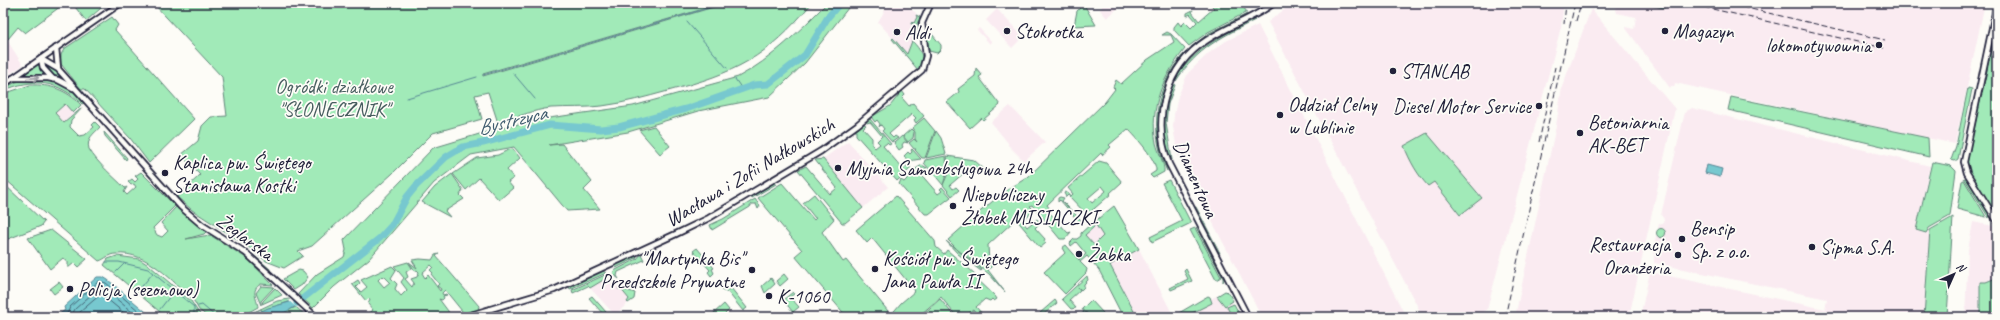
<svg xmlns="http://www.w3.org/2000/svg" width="2000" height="320" font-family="Caveat,sans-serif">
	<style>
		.built { fill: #faebf1 }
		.green { fill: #a1eab8; stroke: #62867a; fill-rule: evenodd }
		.water { fill: #77c8cf; stroke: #558694 }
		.pier { fill: #fdfcf7 }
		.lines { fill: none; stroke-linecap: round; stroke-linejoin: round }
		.shore { stroke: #446476; stroke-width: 1 }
		.stream { stroke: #558694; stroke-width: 1 }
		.river { stroke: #77c8cf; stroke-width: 7 }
		.minor-casing { stroke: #22223b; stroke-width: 8 }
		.minor { stroke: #fdfcf7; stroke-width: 4.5 }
		.rail { stroke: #22223b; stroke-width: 1; stroke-dasharray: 6 3; stroke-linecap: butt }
		.oneway { stroke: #9a9aa2 }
		.poi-dot { fill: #22223b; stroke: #fdfcf7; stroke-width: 1.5 }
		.labels { text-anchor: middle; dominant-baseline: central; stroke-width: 3.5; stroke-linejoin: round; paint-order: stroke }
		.poi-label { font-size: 20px; fill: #22223b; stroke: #fdfcf7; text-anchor: start }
		.park-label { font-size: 20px; fill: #485e60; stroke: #fdfcf7 }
		.street-label { font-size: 20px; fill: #22223b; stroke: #fdfcf7 }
		.water-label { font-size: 21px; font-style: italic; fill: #405c6f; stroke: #fdfcf7 }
	</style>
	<rect width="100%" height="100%" fill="#fdfcf7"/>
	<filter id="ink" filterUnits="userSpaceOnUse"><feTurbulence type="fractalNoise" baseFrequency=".025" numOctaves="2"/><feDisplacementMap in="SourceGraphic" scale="8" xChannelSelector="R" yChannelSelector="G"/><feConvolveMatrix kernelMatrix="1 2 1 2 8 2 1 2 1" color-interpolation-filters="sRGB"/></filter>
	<g filter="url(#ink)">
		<g class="built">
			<path d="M889 3H900L915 12 918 17 914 38 908 55 878 22Z"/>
			<path d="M1104 3H1124L1107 18 1100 10Z"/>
			<path d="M1293 3H1564L1561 27 1487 310 1474 317H1423L1268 22Z"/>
			<path d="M1614 3H1985L1955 144 1675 83 1674 87 1671 86 1670 88 1625 27 1634 29 1636 17 1617 13Z"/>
			<path d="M997 9 1023 37 1012 48 986 20Z"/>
			<path d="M1591 9 1675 109 1629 317H1515L1556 126 1562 87Z"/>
			<path d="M1258 25 1406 317H1262L1178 156 1173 127 1174 115 1178 96 1188 73 1209 53 1226 41Z"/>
			<path d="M979 28 992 42 990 44 977 30Z"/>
			<path d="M3 34 23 65 3 78Z"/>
			<path d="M66 104 75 114 64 124 55 113Z"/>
			<path d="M1010 106 1045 142 1024 161 1008 145V143L991 122Z"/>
			<path d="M1692 108 1930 166 1916 230 1925 233 1929 228 1930 230 1924 317H1640L1650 272 1825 309 1827 299 1654 263V249H1653L1659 224 1663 223 1664 219 1661 215 1685 112Z"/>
			<path d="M848 141 888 187 863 208 823 159Z"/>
			<path d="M1973 222 1993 226 1997 231V277L1986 282H1980V317H1965L1968 250Z"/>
			<path d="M1097 225 1104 236 1094 245 1085 235Z"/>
			<path d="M1139 249 1171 311 1159 317H1136L1129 300 1110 264Z"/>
			<path d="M605 279 609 280 620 288 629 299 627 301 628 303 615 315 590 288Z"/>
			<path d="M1226 291 1240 317H1175Z"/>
		</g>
		<g class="green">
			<path d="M3 3H65L25 33 18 27 8 39 3 32Z"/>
			<path d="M72 3H107L86 21Z"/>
			<path d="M153 3H723L483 74V76L727 3H812C765 59 737 72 668 91 646 97 625 103 602 106 585 108 568 107 551 108 533 110 515 118 498 123L488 92 475 95 482 119 433 133 392 174 312 246 298 251 303 256 284 268 266 261 246 245 192 210 177 197 200 175 181 155 198 141 202 126 211 117 227 116 222 77Z"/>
			<path d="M827 3H852L805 63 769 97 698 111 628 132 549 145 562 144 592 182 584 190 600 209 567 211 514 147 471 155 434 183 369 259 334 287 313 308 298 294 317 274 344 257 346 250 344 240 433 148 486 132 535 120 633 106 738 77C772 59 800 30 827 3Z"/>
			<path d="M1083 3 1096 25 1074 26 1077 11 1080 8 1078 5Z"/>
			<path d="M1209 3H1212L1216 6 1220 3H1240L1247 12 1208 32 1189 46 1174 30V27L1178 22 1181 26 1185 22 1191 28 1197 22 1190 14 1187 16V13L1193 10 1192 12 1199 21 1214 8Z"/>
			<path d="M1640 3H1662L1666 7 1664 8Z"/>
			<path d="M1247 14 1191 47 1209 33Z"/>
			<path d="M916 15 920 17 917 24V31L913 36 911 31H914V24H911V22L914 23 917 17Z"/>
			<path d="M112 17 118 25 115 30 194 119 149 163 130 138 85 89H81L61 64V55L64 49Z"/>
			<path d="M1252 20H1255C1222 37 1197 48 1176 81V78C1195 48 1222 36 1252 20Z"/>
			<path d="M1997 26V209L1996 215 1970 174 1967 160Z"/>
			<path d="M925 28H927L941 45V49L937 53 929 51Z"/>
			<path d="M1167 32 1171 34 1185 49C1163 76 1149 108 1156 143 1158 152 1165 164 1164 172L1153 178 1150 175 1156 171C1157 160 1136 137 1128 129L1109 145 1111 147 1102 155 1101 153 1047 205 1050 209 1048 211 1068 233 1071 232 1065 239H1060L1032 205 1030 206 1034 210 1022 221 1027 227 1037 219 1040 223 1035 228 1045 239 1044 241 1046 243 1040 248 1016 219 988 245 989 263 992 266 988 270 1005 292 989 274 958 250 948 240 965 225 964 223 973 215H976L1004 192 1028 177 1105 102 1115 89 1113 87 1116 80 1121 84 1147 60 1174 42 1171 35H1162Z"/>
			<path d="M893 38 907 54 912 41C921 50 926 58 918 70L892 39Z"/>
			<path d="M1186 52 1167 82 1159 106 1158 136 1167 171C1152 138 1153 102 1171 71 1175 65 1181 56 1186 52Z"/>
			<path d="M45 63 55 70 65 81H64L53 75 44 66Z"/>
			<path d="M38 64 49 77 38 75 21 77Z"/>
			<path d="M976 68 982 75 979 77 1000 105 983 120 981 118 970 128 947 102 959 92 958 89 975 76Z"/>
			<path d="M29 79C49 80 74 84 84 103L82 104C59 81 33 77 3 91V89L16 82Z"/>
			<path d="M1173 84 1175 85 1168 104 1166 123 1172 160C1158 143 1164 102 1173 84Z"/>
			<path d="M30 85C50 84 67 90 81 105L73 113 65 104 55 113 64 123 83 107 71 120 70 127 79 136 85 135 94 127 92 125 95 122 100 127C94 134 86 138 89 149 98 164 114 177 125 188L127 187 124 192 127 195 136 187 134 184 131 185 128 182 132 179 135 182 138 179 135 176 141 172 175 206 153 228 157 235 162 237 168 231 161 223 176 207 206 232 204 234 186 239 210 235 248 259 273 285 261 284C250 290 257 298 258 307L240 317H208L199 310 194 301C172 281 148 251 116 254 108 254 106 259 99 261L5 179 3 177V94Z"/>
			<path d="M1968 88 1972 89 1958 159 1955 161 1951 160 1956 146Z"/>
			<path d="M902 91 905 95 902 98 909 106 913 103 924 116 916 123 914 120 916 118 912 114 889 134 893 138 895 136 898 138 892 142 882 131 884 129 881 125 879 127 880 124 877 120 875 122 871 117 890 106Z"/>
			<path d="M1731 97 1928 138 1929 157 1728 110Z"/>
			<path d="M924 118 935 131 925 158H922L915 150 916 149H914L909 143 914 139 917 142 915 139V132L912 128Z"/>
			<path d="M870 119 891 144 889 145 887 143 883 146 903 169 907 166 905 164 907 162 910 166V169L897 181 856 135V130L864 124 866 125 863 128 872 138V145L875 148 880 144 877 141 882 136 870 122 867 123 866 122Z"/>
			<path d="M654 126 670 146 660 154 639 130Z"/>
			<path d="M911 129 914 132 913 138 908 142 903 136Z"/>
			<path d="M936 131 941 138 946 154 926 158Z"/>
			<path d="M104 132 127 158 126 160 105 136Z"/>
			<path d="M1427 133 1482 198 1460 215 1434 182 1428 186C1417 174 1410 161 1404 146Z"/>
			<path d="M902 136 908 143 904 142 902 145 903 147 899 150 894 143Z"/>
			<path d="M513 149 520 158 507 170 514 178 508 182 513 188 499 200 479 178 466 190 453 174 477 158 498 155 508 150Z"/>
			<path d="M912 149 921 159 908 161 904 156 908 152 910 154 912 152 911 150Z"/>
			<path d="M946 156 947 171 943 185 932 172 933 169 931 171 924 163 925 160Z"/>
			<path d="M947 156 974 160 984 169 977 175 975 171 977 169 973 165 950 185 953 189 956 187 959 190 952 196 943 185 949 171Z"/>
			<path d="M823 159 863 208 845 223H842L798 170 806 166 830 194 837 188 815 160Z"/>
			<path d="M1099 161 1106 163 1122 182 1110 193 1111 194 1087 215 1068 195 1066 197 1064 193 1066 192 1071 196 1073 194 1068 188ZM1102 186 1106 191 1092 203 1088 198Z"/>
			<path d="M1932 162 1951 166 1956 171 1950 216 1929 228 1926 233 1916 230Z"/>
			<path d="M922 165 927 168 924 170 922 168 918 171 938 194 942 191 940 189 942 187 951 197 929 214H925L899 184 901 180 904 182 907 179 905 177 908 178 915 172 914 170Z"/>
			<path d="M452 174 463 190 460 195 464 199 445 211 450 217 422 202 435 187Z"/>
			<path d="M1964 178 1968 179 1990 214 1989 218Z"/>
			<path d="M1169 180 1191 223 1152 242 1150 237 1182 221 1162 183Z"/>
			<path d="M1964 180 1985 215 1986 217 1957 209 1962 181Z"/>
			<path d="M775 182 776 184 752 198V196Z"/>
			<path d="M3 183 44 222 41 226 3 241Z"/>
			<path d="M782 183 814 220 816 218H815L803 203 814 194 834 219 822 232 843 262 846 260 888 311 882 317H847L795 256 802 250 758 198Z"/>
			<path d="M896 196 935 241 936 247 944 254 947 250 975 274 974 276 995 296 997 299 994 301 992 299 990 301 985 299 976 307 985 317H979L981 313 974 317 977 315 974 310 963 317H957L941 297 921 314 923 317H889L901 303 915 291 872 238 867 243 856 230Z"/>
			<path d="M1060 197 1064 198 1062 201 1081 220 1079 222 1060 200 1058 202V198Z"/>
			<path d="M755 199 760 206 758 209 756 204H752L750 207 712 230 710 225 723 219Z"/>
			<path d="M179 202C207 228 242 243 270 269V272L249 252 196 218Z"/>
			<path d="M1114 206 1139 249 1110 265 1137 317H1123L1099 270 1087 256 1080 262 1087 269 1086 273 1065 294 1044 272 1065 253 1062 248 1066 245 1079 260 1086 254 1076 242 1071 246 1070 243 1074 239H1077L1081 236V233L1092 223 1094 227 1085 235 1094 245 1103 236 1094 222Z"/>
			<path d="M1195 207H1196L1220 253 1216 249Z"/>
			<path d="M1953 217 1947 317H1924L1930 230Z"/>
			<path d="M1196 227 1222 274 1224 279 1223 282V278Z"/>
			<path d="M1195 228 1221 277 1216 280 1190 230Z"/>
			<circle cx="1661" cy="233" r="4.5"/>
			<path d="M51 230 87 259 78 267 74 263 68 268V262L63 258 50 269 28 238Z"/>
			<path d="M946 241 982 270 981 271 958 254Z"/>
			<path d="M697 248 714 268 712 269 714 273 711 276 708 272 710 270 693 251Z"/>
			<path d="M439 254 436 256 479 306 478 310 462 314V311L445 290 442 293 443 295 446 294 447 295 443 296 444 298 442 300 439 299 448 311 450 317H365L373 310 368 304 370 300 369 298 366 301 352 284 358 280 360 283 356 287 361 292 367 287 361 280 392 266 396 270 391 278 397 284 395 289 401 296 407 290 401 282 404 278 394 266 408 262 412 268 406 272 408 277 405 279 412 287 414 283 411 279 417 277 419 272 417 270 415 271 409 262 417 268 412 260 420 259 432 260 435 255ZM431 265 433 267 430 270 433 273 431 274 439 284 437 286 441 289 440 291 428 275 425 278 422 273ZM382 276 385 277 390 282 384 287 378 280Z"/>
			<path d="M638 254 636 258 616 268 615 265Z"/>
			<path d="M641 254 644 260 618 272 617 276 619 279 613 274 614 271 637 259Z"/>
			<path d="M117 256 139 259 150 266 191 301 198 312 203 317H166L104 265 108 259Z"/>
			<path d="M1186 269 1192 281 1171 290 1170 288 1188 279 1184 271Z"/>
			<path d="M299 270 303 271 308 277 302 285 294 290 283 279Z"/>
			<path d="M603 271 606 273 570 289 569 286Z"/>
			<path d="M784 274 788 279 780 286 776 281Z"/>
			<path d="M605 275V279L590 288 588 286 573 293 572 290Z"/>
			<path d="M1087 276 1088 280 1084 284V287L1081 290 1078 287 1080 290 1069 300 1076 308 1071 309 1062 299Z"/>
			<path d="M771 278 775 284 765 293 762 286Z"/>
			<path d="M1996 278 1995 317H1980V282H1986Z"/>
			<path d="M59 282 63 287 54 294 50 289Z"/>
			<path d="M261 286 274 287 261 301V305L256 293Z"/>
			<path d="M725 286 728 290 731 288 747 308 743 311 727 291 725 292 722 289Z"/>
			<path d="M275 288 282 295 262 304 263 301Z"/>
			<path d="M620 288 635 293 634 299 628 303 627 302 629 299 620 288 618 289Z"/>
			<path d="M1225 291 1228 292 1233 301 1225 306 1217 296Z"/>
			<path d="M793 292 794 294 790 297 799 307 793 312 783 300Z"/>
			<path d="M592 296 606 312 605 314H603L589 298Z"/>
			<path d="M1208 296 1210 297 1212 303 1184 317H1172Z"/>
			<path d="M289 299 291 301 262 311 261 309 244 317 277 301Z"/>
			<path d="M940 299 955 317H926L923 314Z"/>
			<path d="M1055 300 1057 303 1043 315 1040 313Z"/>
			<path d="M1091 300 1103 313V317L1097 315 1089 317 1086 312 1081 317H1079L1078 313 1080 315 1084 312 1082 309Z"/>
			<path d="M724 304 729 310 722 317H712L714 315 713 314Z"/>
			<path d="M1234 304 1241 317H1232L1227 307Z"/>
			<path d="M296 307 307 317H273Z"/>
		</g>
		<g class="water">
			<path d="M1707 165 1722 169 1720 177 1705 173Z"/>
			<path d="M97 277H103L108 280 152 317H50L52 314 57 316 65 310 64 307Z"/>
			<path d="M304 298C300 306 281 315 272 317 265 318 256 317 249 317L268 308Z"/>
		</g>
		<path class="pier" d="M301 297 305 301 297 308 288 300Z"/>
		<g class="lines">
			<g class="shore">
				<path d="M63 317 68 312 70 307 99 281 106 283 146 317"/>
				<path d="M71 317 75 309 101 286 138 317"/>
				<path d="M78 317 80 312 101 294 129 317"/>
			</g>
			<g class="stream">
				<path d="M241 3 245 7"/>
				<path d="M687 22 727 68"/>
				<path d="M513 73 535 99"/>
				<path d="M483 75 725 3"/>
				<path d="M735 79 742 89"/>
				<path d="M407 98 477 77"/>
				<path d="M106 262H119L148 269 194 307V313L191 317"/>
				<path d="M116 272 124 264"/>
				<path d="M138 291 153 273"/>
				<path d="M198 306 202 305 216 317"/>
				<path d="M160 309 174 291"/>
			</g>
			<path class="river" d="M297 303 380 238 392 225 407 197 416 186 446 157 456 151 463 147 483 143 550 125 601 129 619 127 686 109 754 85 768 84 805 55 828 17 840 3"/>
			<g class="minor-casing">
				<g id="minor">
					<path d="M1997 4 1964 162 1967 173 1997 221"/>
					<path d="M56 48 58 68"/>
					<path d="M41 59 58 69 181 207 202 225 246 253 316 317"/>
					<path d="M41 59 43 68 53 79"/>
					<path d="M13 78H48L58 80 73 88"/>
					<path d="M3 85 121 3"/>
					<path d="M464 317 554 290 676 234 709 218 821 151 857 125 922 70 926 56 922 23 931 3"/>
					<path d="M1248 317 1169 164C1151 119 1166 66 1207 40 1229 26 1254 18 1274 3"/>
				</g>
			</g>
			<use href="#minor" class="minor"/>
			<g class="rail">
				<path d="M1686 3 1884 48"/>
				<path d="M1725 3 1885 40"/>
				<path d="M1576 21 1581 3"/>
				<path d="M1564 24 1566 3"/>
				<path d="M1539 142 1555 67"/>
				<path d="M1505 317 1575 3"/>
			</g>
		</g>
		<defs><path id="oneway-shaft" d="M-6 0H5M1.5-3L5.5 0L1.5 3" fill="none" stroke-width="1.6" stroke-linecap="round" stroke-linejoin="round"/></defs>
		<use class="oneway" href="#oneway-shaft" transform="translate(33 78) rotate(-4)"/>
	</g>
	<g class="poi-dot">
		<circle cx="1007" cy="31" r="4"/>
		<circle cx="1665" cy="31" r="4"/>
		<circle cx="897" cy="32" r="4"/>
		<circle cx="1879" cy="45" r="4"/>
		<circle cx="1393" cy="71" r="4"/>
		<circle cx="1539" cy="106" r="4"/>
		<circle cx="1280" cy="115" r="4"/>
		<circle cx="1580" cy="133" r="4"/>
		<circle cx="838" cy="168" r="4"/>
		<circle cx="165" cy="173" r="4"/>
		<circle cx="953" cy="206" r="4"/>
		<circle cx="1682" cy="239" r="4"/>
		<circle cx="1812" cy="247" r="4"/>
		<circle cx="1079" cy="254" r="4"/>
		<circle cx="1678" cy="255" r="4"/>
		<circle cx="875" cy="269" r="4"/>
		<circle cx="752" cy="270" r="4"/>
		<circle cx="70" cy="289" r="4"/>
		<circle cx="769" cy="296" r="4"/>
	</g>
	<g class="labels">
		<g class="poi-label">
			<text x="1015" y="31">Stokrotka</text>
			<text x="1673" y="31">Magazyn</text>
			<text x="905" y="32">Aldi</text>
			<text x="1871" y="45" text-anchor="end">lokomotywownia</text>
			<text x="1401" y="71">STANLAB</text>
			<text x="1288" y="104">Oddział Celny<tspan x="1288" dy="23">w Lublinie</tspan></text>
			<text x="1531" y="106" text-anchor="end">Diesel Motor Service</text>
			<text x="1588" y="122">Betoniarnia<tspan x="1588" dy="23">AK-BET</tspan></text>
			<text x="173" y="162">Kaplica pw. Świętego<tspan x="173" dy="23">Stanisława Kostki</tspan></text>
			<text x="846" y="168">Myjnia Samoobsługowa 24h</text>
			<text x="961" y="194">Niepubliczny<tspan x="961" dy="23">Żłobek MISIACZKI</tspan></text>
			<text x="1690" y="228">Bensip<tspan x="1690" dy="23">Sp. z o.o.</tspan></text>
			<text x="1670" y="244" text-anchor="end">Restauracja<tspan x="1670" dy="23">Oranżeria</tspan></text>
			<text x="1820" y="247">Sipma S.A.</text>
			<text x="1087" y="254">Żabka</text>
			<text x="744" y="258" text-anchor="end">"Martynka Bis"<tspan x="744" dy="23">Przedszkole Prywatne</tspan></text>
			<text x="883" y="258">Kościół pw. Świętego<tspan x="883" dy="23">Jana Pawła II</tspan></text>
			<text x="78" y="289">Policja (sezonowo)</text>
			<text x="777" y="296">K-1060</text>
		</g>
		<g class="park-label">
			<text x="334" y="86">Ogródki działkowe<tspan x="334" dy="23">"SŁONECZNIK"</tspan></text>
		</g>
		<g class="street-label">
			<text transform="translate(750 172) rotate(-31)">Wacława i Zofii Nałkowskich</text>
			<text transform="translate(1196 179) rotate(66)">Diamentowa</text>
			<text transform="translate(245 237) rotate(36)">Żeglarska</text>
		</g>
		<g class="water-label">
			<text transform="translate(512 120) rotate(-13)">Bystrzyca</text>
		</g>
	</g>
	<rect width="2000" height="320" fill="none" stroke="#fdfcf7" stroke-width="16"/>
	<rect x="8" y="8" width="1984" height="304" fill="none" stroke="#22223b" stroke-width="1.5" filter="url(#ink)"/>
	<g transform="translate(1954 274) rotate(45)" stroke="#fdfcf7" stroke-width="3" paint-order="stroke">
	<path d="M0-3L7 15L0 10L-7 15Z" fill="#22223b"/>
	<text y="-6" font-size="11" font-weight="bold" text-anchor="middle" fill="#22223b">N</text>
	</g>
</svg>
